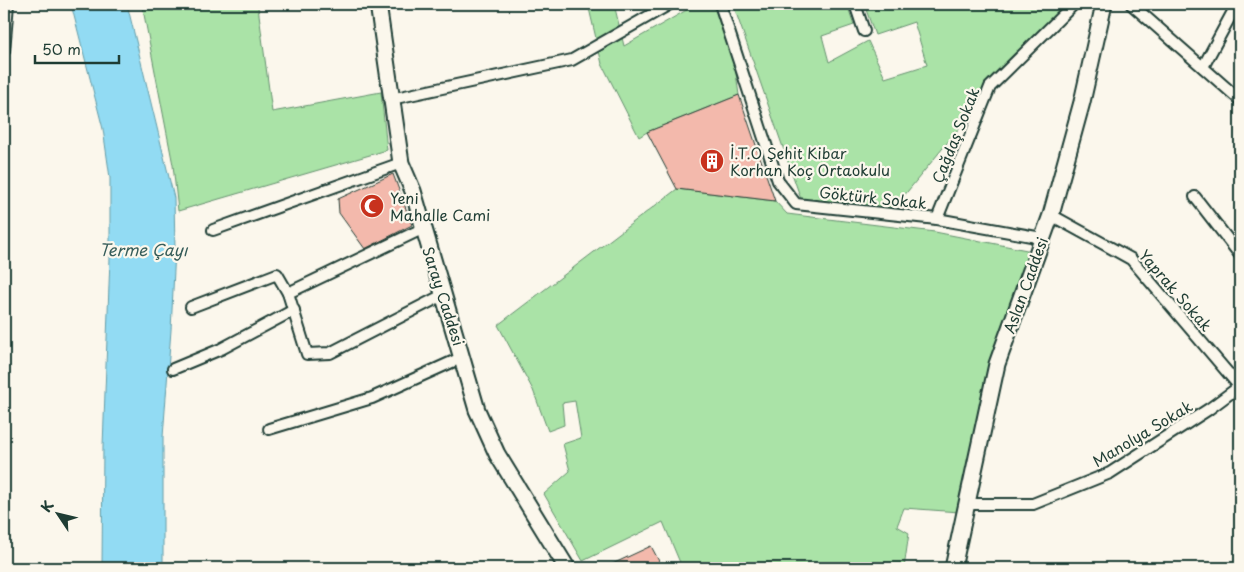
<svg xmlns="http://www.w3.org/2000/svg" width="1244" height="572" font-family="'Playpen Sans',sans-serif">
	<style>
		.green { fill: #aae3a7; stroke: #64906e }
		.water { fill: #92dbf3; stroke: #649ca7 }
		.building { fill: #f3b9ac; stroke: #1f3d34 }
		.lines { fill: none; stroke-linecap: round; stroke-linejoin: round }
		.street-casing { stroke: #1f3d34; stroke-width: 14 }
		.secondary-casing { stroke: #1f3d34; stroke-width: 19 }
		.street { stroke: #fbf7ec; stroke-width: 10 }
		.secondary { stroke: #fbf7ec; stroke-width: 15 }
		.labels { text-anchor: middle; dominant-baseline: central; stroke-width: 4.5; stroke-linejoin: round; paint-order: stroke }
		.street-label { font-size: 15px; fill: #1f3d34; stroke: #fbf7ec }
		.poi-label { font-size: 15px; fill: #1f3d34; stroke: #fbf7ec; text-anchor: start }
		.water-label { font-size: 16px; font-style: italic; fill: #365d5a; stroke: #fbf7ec }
	</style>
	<rect width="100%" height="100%" fill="#fbf7ec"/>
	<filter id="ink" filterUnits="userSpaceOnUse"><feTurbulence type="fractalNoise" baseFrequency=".02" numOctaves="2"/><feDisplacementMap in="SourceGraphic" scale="10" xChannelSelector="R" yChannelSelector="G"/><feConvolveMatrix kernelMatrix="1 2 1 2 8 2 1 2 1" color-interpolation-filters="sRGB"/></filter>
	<g filter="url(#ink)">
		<g class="green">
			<path d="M142 4H271L258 7 272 112 381 92 387 150 178 211 173 165Z"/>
			<path d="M588 4H614L624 46 697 4H713L735 66 739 95 647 132 639 137 602 64Z"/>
			<path d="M733 4H847L854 25 822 36 829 62 868 41 885 78 927 65 914 22 875 35 864 4H1077L991 89 894 208 802 202Z"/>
			<path d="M677 189 775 201 787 214 935 232 1037 252 959 512 904 508 897 526 909 533 904 568H676L681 565 663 522 583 561 544 494 570 471 563 444 581 438 575 401 562 403 564 425 548 431 533 390 498 325Z"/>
		</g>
		<path class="water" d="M71 4H127L174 198 175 250 171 330 163 437V568H102L103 446 110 258V178L103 129Z"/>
		<g class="building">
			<path d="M739 95 775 201 677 189 647 132Z"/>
			<path d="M393 174 412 225 365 249 339 213 338 199Z"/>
			<path d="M651 546 661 565 654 568H604Z"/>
		</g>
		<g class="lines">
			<g class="street-casing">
				<g id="street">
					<path d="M720 4 778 181 796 204 937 219 1042 238"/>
					<path d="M855 4 864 31"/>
					<path d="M1131 4 1240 100"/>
					<path d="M4 51 8 4"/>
					<path d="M1203 67 1237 4"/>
					<path d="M391 99 572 60 670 4"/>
					<path d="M1195 197 1240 255"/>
					<path d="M1051 215 1131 259 1239 386"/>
					<path d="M937 219 990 87 1074 4"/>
					<path d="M213 230 401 163"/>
					<path d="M288 293 422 229"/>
					<path d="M191 307 277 274 288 293 307 354 330 353 443 295"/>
					<path d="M173 369 221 349 294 310"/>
					<path d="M269 429 372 398 463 357"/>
					<path d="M965 504H1033L1110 473 1209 409 1240 386"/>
				</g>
			</g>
			<g class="secondary-casing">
				<g id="secondary">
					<path d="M378 4 401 163 413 191 477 410 497 454 567 568"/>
					<path d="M953 568 997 364 1051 215 1082 102 1104 4"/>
				</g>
			</g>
			<use href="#street" class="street"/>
			<use href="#secondary" class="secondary"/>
		</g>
	</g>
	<defs>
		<g id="building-disc" transform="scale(1.25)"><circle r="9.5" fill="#c8321e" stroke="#fbf7ec"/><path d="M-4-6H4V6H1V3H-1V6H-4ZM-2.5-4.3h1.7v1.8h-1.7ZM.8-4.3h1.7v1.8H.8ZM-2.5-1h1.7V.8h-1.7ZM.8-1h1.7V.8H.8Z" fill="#fff"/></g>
		<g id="mosque-disc" transform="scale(1.25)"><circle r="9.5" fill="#c8321e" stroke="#fbf7ec"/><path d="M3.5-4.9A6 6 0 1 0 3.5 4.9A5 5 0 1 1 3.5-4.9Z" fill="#fff"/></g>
	</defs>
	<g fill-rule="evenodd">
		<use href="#building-disc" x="712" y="161"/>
		<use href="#mosque-disc" x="372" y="206"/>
	</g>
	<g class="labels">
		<g class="street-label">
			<text transform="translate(955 135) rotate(-68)">Çağdaş Sokak</text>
			<text transform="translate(873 197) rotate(6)">Göktürk Sokak</text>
			<text transform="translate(1025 285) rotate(-70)">Aslan Caddesi</text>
			<text transform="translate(1176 290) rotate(49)">Yaprak Sokak</text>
			<text transform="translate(444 296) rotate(72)">Saray Caddesi</text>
			<text transform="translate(1142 433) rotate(-31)">Manolya Sokak</text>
		</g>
		<g class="poi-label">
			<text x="730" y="152">İ.T.O Şehit Kibar<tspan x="730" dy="17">Korhan Koç Ortaokulu</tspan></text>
			<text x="390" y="197">Yeni<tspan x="390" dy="17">Mahalle Cami</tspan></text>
		</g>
		<g class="water-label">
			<text x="143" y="249">Terme Çayı</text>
		</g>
	</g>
	<rect width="1244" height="572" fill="none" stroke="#fbf7ec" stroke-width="20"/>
	<rect x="10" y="10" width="1224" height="552" fill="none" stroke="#1f3d34" stroke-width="2" filter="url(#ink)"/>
	<g transform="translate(58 514) rotate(305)" stroke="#fbf7ec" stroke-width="4" paint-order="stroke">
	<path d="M0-4L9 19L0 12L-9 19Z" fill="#1f3d34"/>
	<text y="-8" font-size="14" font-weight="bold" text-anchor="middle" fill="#1f3d34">K</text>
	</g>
	<path d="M35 55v8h84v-8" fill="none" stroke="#1f3d34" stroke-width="2.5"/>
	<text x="42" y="55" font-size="15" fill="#1f3d34" stroke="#fbf7ec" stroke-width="4" paint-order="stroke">50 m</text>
</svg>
